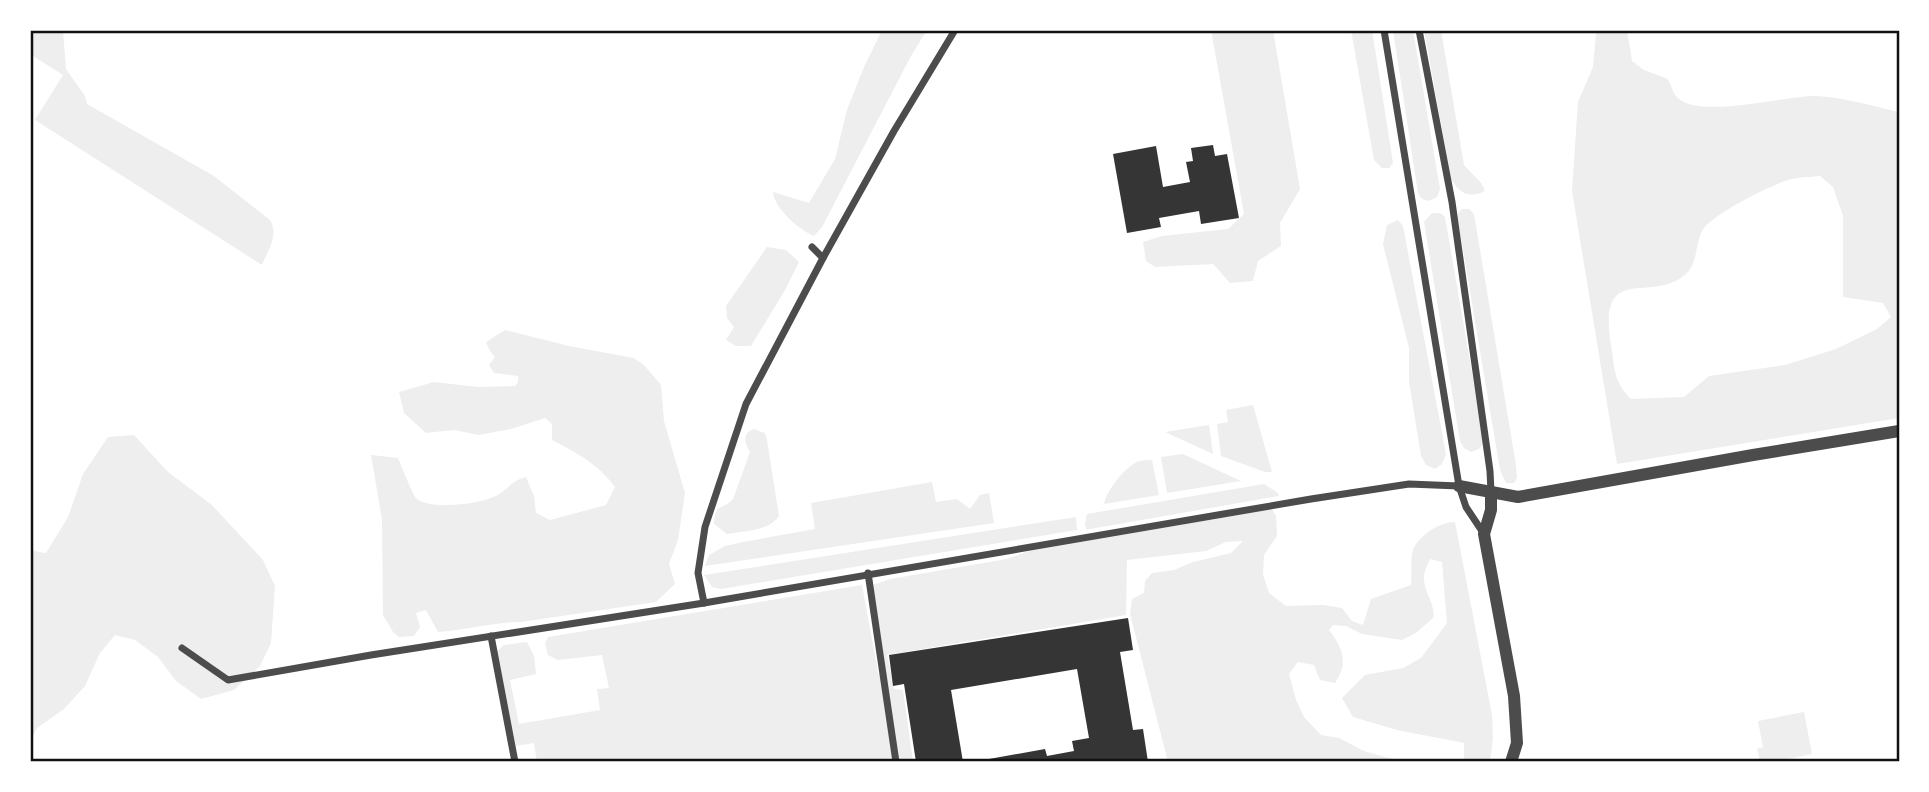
<svg xmlns="http://www.w3.org/2000/svg" width="1929" height="792" font-family="'Golos Text',sans-serif">
	<style>
		.green { fill: #eee; fill-rule: evenodd }
		.building { fill: #353535 }
		.lines { fill: none; stroke-linecap: round; stroke-linejoin: round }
		.minor { stroke: #4c4c4c; stroke-width: 7 }
		.tertiary { stroke: #4c4c4c; stroke-width: 12 }
		.neatline { fill: none; stroke: #111; stroke-width: 2.5 }
	</style>
	<rect width="100%" height="100%" fill="#fff"/>
	<g class="green">
		<path d="M30 30H63L66 69 85 96 87 104 214 176 270 220C279 235 268 250 262 265L35 120 63 75 30 54Z"/>
		<path d="M882 30H927L911 56 822 227 814 236C799 230 774 208 773 192L809 203 835 159 847 110 864 67Z"/>
		<path d="M1211 30H1273L1300 189 1280 223 1281 246 1258 261 1253 281 1230 283 1213 264 1155 267 1146 261 1143 242 1162 236 1228 229 1244 214Z"/>
		<path d="M1351 30H1372L1393 163 1389 168H1382L1374 160Z"/>
		<path d="M1393 30H1413L1440 189 1437 197 1429 201 1422 199 1418 193Z"/>
		<path d="M1424 30H1441L1464 165 1482 184 1485 191C1468 199 1459 193 1451 178Z"/>
		<path d="M1594 30H1627L1632 61 1644 70 1668 79C1671 85 1673 94 1678 98 1700 119 1783 96 1815 96 1843 97 1872 106 1899 112V418L1617 464 1572 191 1578 102 1593 67 1596 34ZM1820 176 1833 187 1843 216V297L1883 303 1891 317 1877 329 1836 349 1785 365 1709 376 1684 397 1631 399C1613 381 1615 369 1611 345 1597 258 1654 307 1688 272 1697 262 1696 243 1702 231 1710 215 1769 186 1788 180 1798 177 1810 177 1820 176Z"/>
		<path d="M1462 209H1469L1474 214 1516 465 1517 478 1514 483H1506L1500 470 1458 220V213Z"/>
		<path d="M1432 213H1440L1445 217 1484 442 1479 449 1471 452 1464 448 1460 441 1424 222Z"/>
		<path d="M1398 220 1403 226 1446 454 1442 464 1435 469 1426 465 1421 456 1409 381V348L1383 244 1387 225Z"/>
		<path d="M767 247 786 250 799 262 785 290 751 346H736L726 340 734 327 727 318 726 306Z"/>
		<path d="M505 330 569 346 634 358 644 365 661 385 664 421 685 493 678 540 669 564 675 584 656 602 521 622C493 622 466 630 438 632L426 610 416 613 420 627 414 636 399 637 393 632 383 615 382 520 371 455 398 458C401 465 413 495 416 498 428 511 486 504 499 494 511 487 511 481 526 477L534 496 536 513 550 520 606 505 615 487C598 464 577 453 552 440V424L545 418 511 429 478 435 454 430 426 433 404 413 399 392 434 382 478 387 515 386 518 382V376L494 373 489 365 495 357 490 351 486 342Z"/>
		<path d="M1253 405 1272 472H1265L1221 456 1217 424 1228 422 1226 410Z"/>
		<path d="M1209 425 1213 454 1165 432Z"/>
		<path d="M754 429 765 433 767 440 779 516C769 531 744 531 727 534L714 524C715 502 722 511 733 499L750 452C744 443 742 433 754 429Z"/>
		<path d="M134 435 168 472 212 505 263 560 275 586 271 643 260 666 234 690 201 699 176 681 158 657 135 640 115 635 100 653 85 686 64 709 37 728 30 742V545L34 551 46 553 68 517 83 474 108 437Z"/>
		<path d="M1183 454 1241 481 1167 493 1161 457Z"/>
		<path d="M1152 460 1159 495 1104 504C1107 490 1123 470 1135 463 1140 460 1147 460 1152 460Z"/>
		<path d="M932 482 936 502 957 499 970 509 980 495 989 493 994 523 705 566 709 555 725 546 743 542 815 529 811 503Z"/>
		<path d="M1264 484 1278 493 1279 496 1090 529H1086L1085 524 1087 514Z"/>
		<path d="M1272 509 1276 516 1277 536 1264 555 1263 574 1269 593 1286 606 1324 605 1342 608 1352 621 1363 625 1371 599 1411 585C1412 575 1410 560 1413 550 1418 536 1441 521 1455 522L1492 715 1493 738 1490 762H1464V743L1397 730 1353 717 1342 698 1365 675 1403 668 1421 658 1447 623 1442 562 1430 559C1428 564 1424 571 1424 577 1423 592 1436 603 1433 618L1416 633 1402 640 1362 634 1346 626 1333 625 1329 630C1343 648 1349 663 1335 683L1320 680 1314 665 1298 662 1289 674 1296 700 1304 717 1321 735 1339 738 1364 751 1396 760 1398 762H1168L1130 614 1132 599 1144 593 1145 581 1152 573 1174 570 1193 562 1231 553 1243 541 1226 542 1206 551 1127 560 1126 615 887 655 894 689 903 690 913 762H537L534 743 516 746 497 651 504 645 527 642 534 656 536 674 510 680 519 724 600 710 597 689 609 688 602 655 558 660 548 655 545 644 548 637 862 585 879 677 883 652 873 585 890 579 1007 559 1029 551Z"/>
		<path d="M1076 517 1077 530 721 589 712 587 704 575Z"/>
		<path d="M1804 712 1812 754 1788 759V762H1760L1757 749 1763 747 1758 721Z"/>
	</g>
	<g class="building">
		<path d="M1213 145 1215 156 1227 154 1239 218 1201 224 1199 211 1159 218 1161 227 1127 233 1113 154 1156 146 1163 187 1190 182 1186 162 1193 161 1191 148Z"/>
		<path d="M1128 618 1133 650 1120 652 1133 730 1143 729 1148 762H989V759L1045 749 1047 756 1074 751 1072 741 1089 738 1077 669 951 690 963 762H916L904 684 893 686 889 655Z"/>
	</g>
	<g class="lines">
		<g class="minor">
			<path d="M1384 30 1459 486 1466 507 1484 534"/>
			<path d="M1419 30 1452 202 1490 471 1491 492"/>
			<path d="M823 258 894 131 955 30"/>
			<path d="M868 573 896 762"/>
			<path d="M704 603 698 573 705 527 746 404 823 258 812 247"/>
			<path d="M491 636 515 762"/>
			<path d="M182 648 228 680 371 655 704 603 1311 499 1409 484 1459 486"/>
		</g>
		<g class="tertiary">
			<path d="M1459 486 1518 497 1753 455 1899 431"/>
			<path d="M1491 493V510L1484 534 1514 696 1517 743 1511 762"/>
		</g>
	</g>
	<rect width="1929" height="792" fill="none" stroke="#ffffff" stroke-width="63"/>
	<rect x="32" y="32" width="1866" height="728" class="neatline"/>
</svg>
